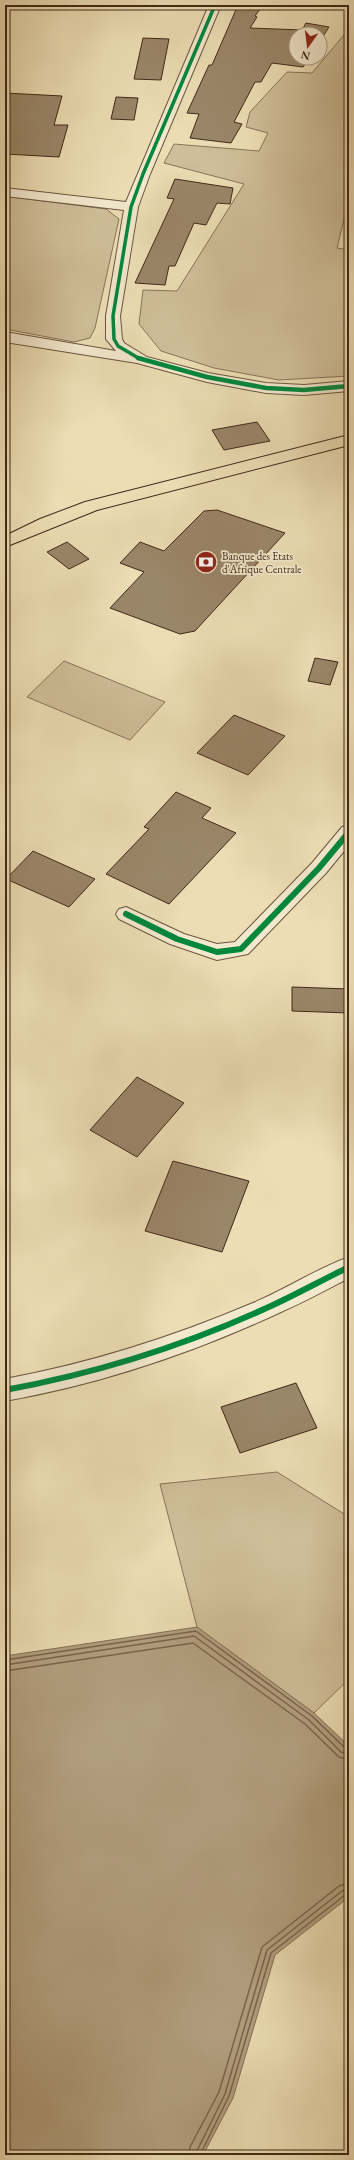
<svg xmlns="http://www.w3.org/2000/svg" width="354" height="2160" font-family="'EB Garamond',serif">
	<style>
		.green { fill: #cfbe99; stroke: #887358 }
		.water { fill: #b29f7f; stroke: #856f55 }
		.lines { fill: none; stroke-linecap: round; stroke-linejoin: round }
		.shore { stroke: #7a644b; stroke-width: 1.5 }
		.building { fill: #9a8669; stroke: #412817 }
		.minor-casing { stroke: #6c553e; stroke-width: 2 }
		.highway-casing { stroke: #412817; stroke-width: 2 }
		.minor { fill: #f3e9ce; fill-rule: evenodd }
		.highway { fill: #ecddb4; fill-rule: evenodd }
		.cycleway-far2-casing { stroke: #f3e9ce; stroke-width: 5 }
		.cycleway-far1-casing { stroke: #f3e9ce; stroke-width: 6 }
		.cycleway-casing { stroke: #f3e9ce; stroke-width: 8 }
		.cycleway-far2 { stroke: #00873e; stroke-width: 3.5 }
		.cycleway-far1 { stroke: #00873e; stroke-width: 4.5 }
		.cycleway { stroke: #00873e; stroke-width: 6 }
		.labels { text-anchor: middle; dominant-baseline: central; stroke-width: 3.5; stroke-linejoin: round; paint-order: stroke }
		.far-poi-label { font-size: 11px; fill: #412817; stroke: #f3e9ce; text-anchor: start }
	</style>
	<rect width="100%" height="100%" fill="#ecddb4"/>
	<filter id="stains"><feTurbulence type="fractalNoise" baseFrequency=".005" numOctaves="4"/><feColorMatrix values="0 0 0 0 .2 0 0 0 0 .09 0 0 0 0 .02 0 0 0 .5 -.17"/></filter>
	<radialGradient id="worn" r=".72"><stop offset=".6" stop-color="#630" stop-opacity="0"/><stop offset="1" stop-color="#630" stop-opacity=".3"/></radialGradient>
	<g class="green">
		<path d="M349 29V219H344L337 248 349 250V376L279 380 214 368 161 351 139 324 143 290 177 291 244 184 164 163 174 144 259 151 268 133 246 127 250 112 287 72 312 73Z"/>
		<path d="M5 196 106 209 119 219 95 328 90 338 74 342 5 329Z"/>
		<path d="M64 661 165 702 130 740 27 697Z"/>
		<path d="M277 1472 349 1517V1679L314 1713 197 1627 160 1484Z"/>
	</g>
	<path class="water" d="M197 1627 314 1713 349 1746V1897L275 1955 233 2098 203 2155H5V1656Z"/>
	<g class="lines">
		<g class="shore">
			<path d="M5 1660 196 1631 312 1716 345 1748 349 1749"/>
			<path d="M5 1665 194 1636 309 1720 341 1752 349 1754"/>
			<path d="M5 1671 193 1643 305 1724 339 1757 349 1760"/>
			<path d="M189 2155 190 2147 219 2092 262 1947 339 1886 349 1883"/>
			<path d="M195 2155 225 2094 267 1950 342 1891 349 1889"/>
			<path d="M200 2155 229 2096 271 1953 345 1895 349 1894"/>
		</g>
	</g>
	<g class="building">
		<path d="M238 5H263L255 16 257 17 250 28 302 30 306 23 329 27 320 41V34H296V58H309L303 67 272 63 261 82H255L234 122 242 124 231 143 190 138 199 114 187 113 209 65H212Z"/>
		<path d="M143 38 169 39 161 80 134 79Z"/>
		<path d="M5 93 62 96 54 125H68L59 157 5 154Z"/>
		<path d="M116 97 138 98 134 120 111 119Z"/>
		<path d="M175 179 233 188 230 204 217 203 206 225 194 223 175 266H169L165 285 135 283 174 199 167 198Z"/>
		<path d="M257 422 270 441 224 450 212 430Z"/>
		<path d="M217 510 285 533 195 631 180 634 110 608 144 572 120 563 140 542 164 551 204 511Z"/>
		<path d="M67 542 89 559 69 569 47 552Z"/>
		<path d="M315 658 338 662 330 685 308 681Z"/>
		<path d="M234 715 285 736 248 775 197 753Z"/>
		<path d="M176 792 211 808 202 818 236 833 169 904 106 874 149 829 144 827Z"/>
		<path d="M33 851 95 879 69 907 6 879Z"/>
		<path d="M292 987 349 989V1013L292 1011Z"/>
		<path d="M137 1077 184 1103 137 1157 90 1130Z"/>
		<path d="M173 1161 249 1181 222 1252 145 1231Z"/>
		<path d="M296 1383 317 1428 240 1453 221 1407Z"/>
	</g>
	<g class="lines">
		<g class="minor-casing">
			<g id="minor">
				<path d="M209 5H221L150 174 138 207 120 316 122 339 124 343 147 357 208 373 266 383 304 385 349 381V391L304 395 266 393 207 382 137 363 5 342V332L116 351 106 339V316L124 210 5 196V188L126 202Z"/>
				<path d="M349 825V845L326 873 248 954 217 960 170 944 119 919 116 914 119 909 126 907 184 934 217 944 235 942 312 863 342 827Z"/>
				<path d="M349 1257V1278C326 1290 304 1302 281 1312 193 1353 101 1384 5 1401V1379C91 1363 173 1337 253 1303 286 1289 316 1269 349 1257Z"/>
			</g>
		</g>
		<g class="highway-casing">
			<path id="highway" d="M349 435V445L97 510 5 547V536L40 519 85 502Z"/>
		</g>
		<use href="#minor" class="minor"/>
		<use href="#highway" class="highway"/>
		<g class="cycleway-far2-casing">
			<path id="cycleway-far2" d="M140 359 118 346 114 339 113 316 131 207 143 174 215 5"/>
		</g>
		<g class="cycleway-far1-casing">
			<path id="cycleway-far1" d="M138 358 207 377 266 388 304 390 349 386"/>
		</g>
		<g class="cycleway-casing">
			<g id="cycleway">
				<path d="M126 914 177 939 217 952 241 949 319 868 349 832"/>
				<path d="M5 1390C98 1373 187 1345 273 1305 299 1293 324 1279 349 1267"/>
			</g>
		</g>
		<use href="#cycleway-far2" class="cycleway-far2"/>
		<use href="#cycleway-far1" class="cycleway-far1"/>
		<use href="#cycleway" class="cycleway"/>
	</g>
	<defs>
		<g id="bank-disc" transform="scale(1.15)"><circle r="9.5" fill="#8f2418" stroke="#f3e9ce"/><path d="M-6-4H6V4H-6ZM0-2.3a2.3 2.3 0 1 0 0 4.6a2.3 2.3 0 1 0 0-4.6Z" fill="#fff"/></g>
	</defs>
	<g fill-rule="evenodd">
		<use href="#bank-disc" x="206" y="562"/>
	</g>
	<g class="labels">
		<g class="far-poi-label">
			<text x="222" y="556">Banque des Etats<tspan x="222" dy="13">d'Afrique Centrale</tspan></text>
		</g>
	</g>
	<rect width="354" height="2160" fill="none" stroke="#ecddb4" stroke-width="20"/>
	<rect x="6" y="6" width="342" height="2148" fill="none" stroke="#412817" stroke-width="2"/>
	<rect x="10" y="10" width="334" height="2140" fill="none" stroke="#412817"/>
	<g transform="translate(308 46) rotate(194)"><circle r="19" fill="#f3e9ce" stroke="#ac9c85"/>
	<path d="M0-3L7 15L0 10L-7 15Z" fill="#8f2418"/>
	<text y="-6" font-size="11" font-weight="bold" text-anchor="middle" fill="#412817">N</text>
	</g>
	<rect width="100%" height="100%" filter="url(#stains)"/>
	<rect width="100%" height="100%" fill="url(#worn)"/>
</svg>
